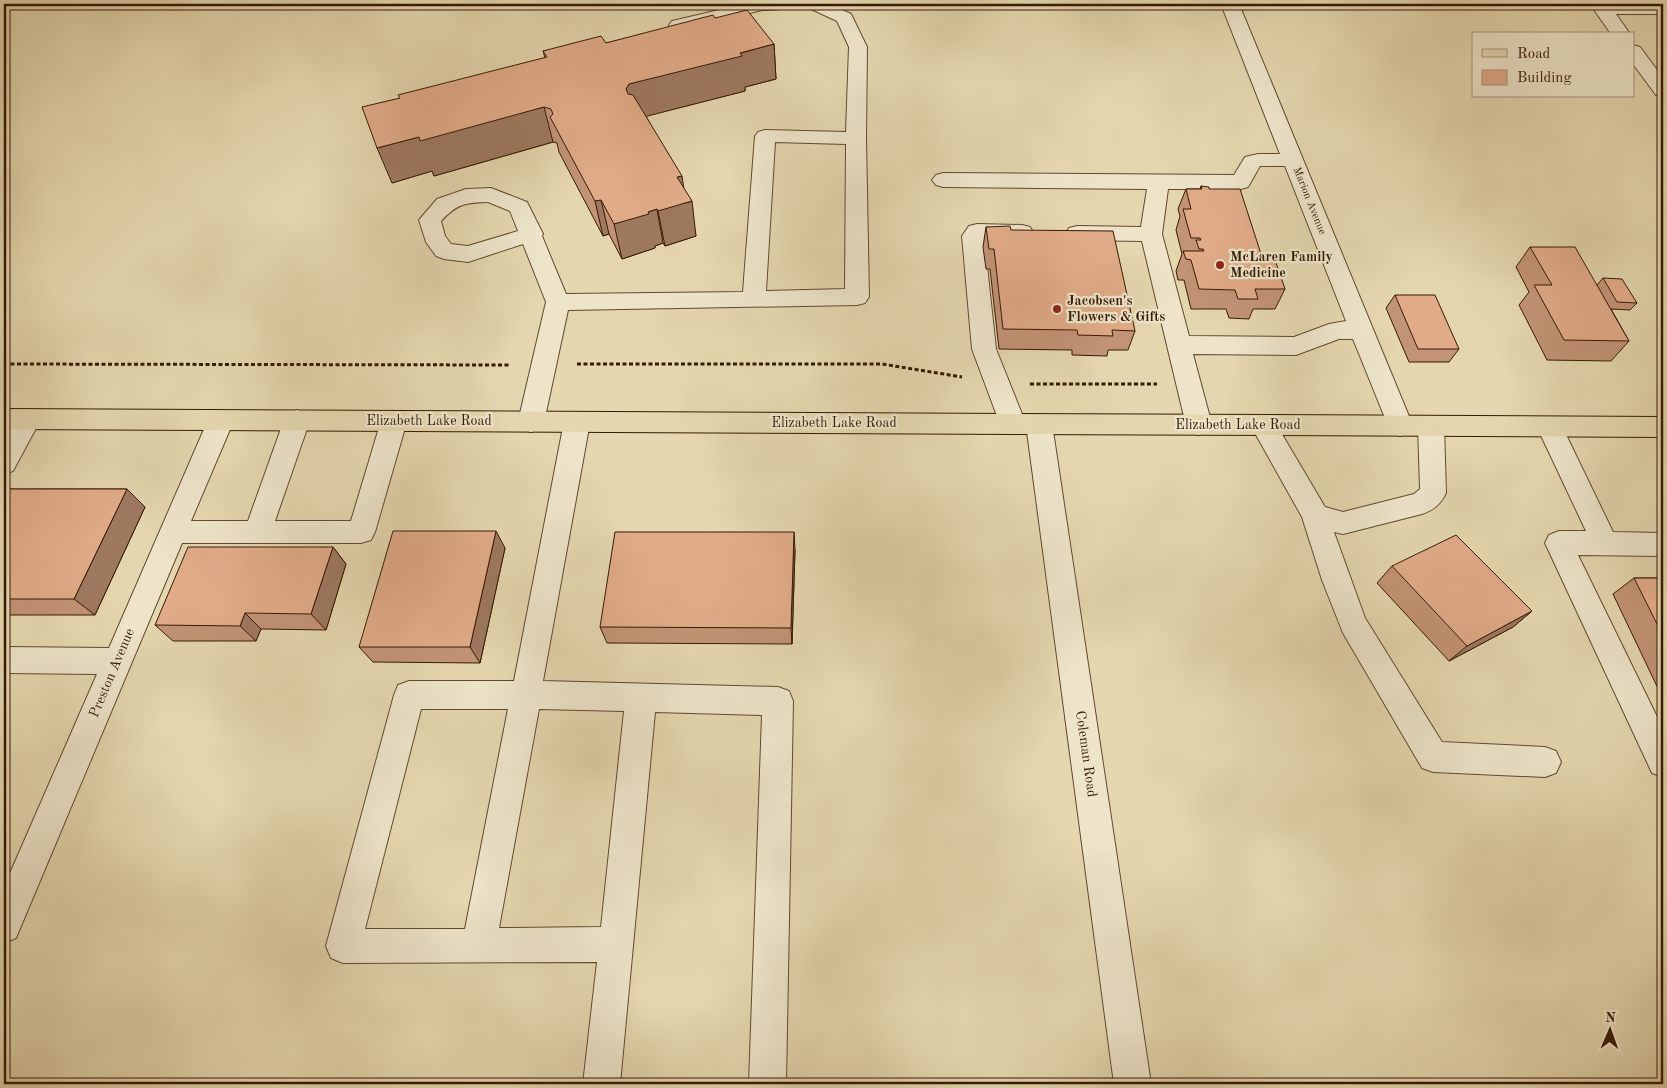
<svg xmlns="http://www.w3.org/2000/svg" width="1667" height="1088" font-family="'Old Standard TT',serif">
	<style>
		.lines { fill: none; stroke-linecap: round; stroke-linejoin: round }
		.minor-casing { stroke: #62492e; stroke-width: 2 }
		.major-casing { stroke: #361a04; stroke-width: 2 }
		.path { stroke: #361a04; stroke-width: 3; stroke-dasharray: 4 2.5; stroke-linecap: butt }
		.minor { fill: #ede4ca; fill-rule: evenodd }
		.major { fill: #e4d6ae; fill-rule: evenodd }
		.wall { fill: #c29375; stroke: #361a04 }
		.shaded-wall { fill: #9e785f; stroke: #361a04 }
		.building { fill: #e1ab88; stroke: #361a04 }
		.poi-dot { fill: #8f2418; stroke: #ede4ca; stroke-width: 2 }
		.labels { text-anchor: middle; dominant-baseline: central; stroke-width: 4.5; stroke-linejoin: round; paint-order: stroke }
		.far-street-label { font-size: 11px; fill: #361a04; stroke: #ede4ca }
		.poi-label { font-size: 14px; font-weight: bold; fill: #361a04; stroke: #ede4ca; text-anchor: start }
		.street-label { font-size: 14px; fill: #361a04; stroke: #ede4ca }
	</style>
	<rect width="100%" height="100%" fill="#e4d6ae"/>
	<filter id="stains"><feTurbulence type="fractalNoise" baseFrequency=".004" numOctaves="4"/><feColorMatrix values="0 0 0 0 .2 0 0 0 0 .09 0 0 0 0 .02 0 0 0 .5 -.17"/></filter>
	<radialGradient id="worn" r=".72"><stop offset=".6" stop-color="#630" stop-opacity="0"/><stop offset="1" stop-color="#630" stop-opacity=".3"/></radialGradient>
	<g class="lines">
		<g class="minor-casing">
			<g id="minor">
				<path d="M745 4H829L851 14 867 47 866 138 869 297 865 303 857 305 568 310 544 422 540 429 531 432 522 429 518 422 546 302 523 244 468 262 444 259 436 256 426 242 419 220 437 199 466 189 491 188 527 202 543 234 542 236 566 294 743 292 755 136 758 132 765 130 846 132 849 47 837 21 809 8 806 5 804 8 762 10 678 30 672 29 669 25 672 21ZM775 142 846 144 845 289 766 291ZM488 202 510 211 518 231 468 246 451 244 445 236 441 221C458 203 465 203 488 202Z"/>
				<path d="M1221 4H1239L1413 426 1409 433 1400 436 1391 433 1353 339H1339L1296 355 1193 354 1212 425 1208 432 1199 435 1190 432 1186 425 1142 241 1077 240 1069 238 1066 233 1069 228 1077 226 1141 227 1147 189 943 187 936 185 932 180 936 175 943 173 1234 175 1245 157 1258 154H1280ZM1260 166H1285L1346 321 1329 324 1294 337 1189 336 1162 234 1168 189H1241L1248 187Z"/>
				<path d="M1590 4H1663V14H1616L1630 34H1611Z"/>
				<path d="M1633 45 1640 47 1663 78V97L1656 95 1633 64Z"/>
				<path d="M977 224 1022 225 1030 227 1033 232 1030 237 1022 239 984 238 996 349 1026 424 1022 431 1013 434 1004 431 1000 424 972 349 962 236 969 226Z"/>
				<path d="M28 409 37 412 41 419 13 471 4 474V440L19 412Z"/>
				<path d="M221 410 230 413 234 420 191 521H248L284 420 288 413 297 410 306 413 310 420 275 521H351L381 421 385 414 394 411 403 414 407 421 375 532 371 540 361 543H182L16 938 4 943V887L97 674 4 673V647L109 648 208 420 212 413Z"/>
				<path d="M577 412 586 415 590 422 543 681 778 687 789 691 793 701 786 1084H749L762 715 655 712 620 1084H583L597 962 343 963 331 958 326 946 394 695 398 685 409 681H514L564 422 568 415ZM421 709H508L465 929H365ZM539 709 624 711 601 927 499 928Z"/>
				<path d="M1039 414 1048 417 1052 424 1151 1084H1114L1026 424 1030 417Z"/>
				<path d="M1264 416 1273 419 1325 507 1343 512 1414 494 1420 489 1418 426 1422 419 1431 416 1440 419 1444 426 1446 493C1441 504 1434 510 1422 514L1343 534 1334 532 1365 618 1442 742 1545 747 1556 751 1561 762 1556 773 1545 777 1433 772 1422 768 1343 633 1322 580 1302 517 1251 426 1255 419Z"/>
				<path d="M1550 417 1559 420 1613 532 1663 533V556L1578 555 1663 729V777L1652 773 1545 543 1549 535 1559 531H1586L1537 427 1541 420Z"/>
			</g>
		</g>
		<g class="major-casing">
			<path id="major" d="M4 409 1663 417V437L4 429Z"/>
		</g>
		<g class="path">
			<path d="M4 364 511 365"/>
			<path d="M577 364H882L962 377"/>
			<path d="M1030 384H1157"/>
		</g>
		<use href="#minor" class="minor"/>
		<use href="#major" class="major"/>
	</g>
	<g class="wall">
		<path d="M715 18 774 44 776 79 745 87V91L646 116 684 190 696 236 665 246 663 243 655 246V248L622 259 609 234 603 236 559 152 557 143 553 142 434 176 432 171 392 183 400 98 545 58 543 51 606 43Z"/>
		<path d="M1201 186 1209 189 1262 257 1285 289 1275 309H1253L1249 319 1229 318 1226 309H1191L1184 280H1178L1176 271 1182 254 1176 230 1180 216 1178 209 1186 189H1200Z"/>
		<path d="M986 227 1011 230 1135 331 1128 350H1108L1107 356 1072 355V350L999 349 990 269H986L983 247Z"/>
		<path d="M1530 247 1597 285 1603 278 1637 303 1630 310 1611 309 1629 341 1611 361 1547 360 1519 305 1529 292 1516 267Z"/>
		<path d="M1395 295 1459 349 1449 362H1409L1386 308Z"/>
		<path d="M4 489H127L145 507 95 615H4Z"/>
		<path d="M333 547 346 564 326 630 261 629 256 641H173L155 625Z"/>
		<path d="M505 548 480 663 373 662 359 647Z"/>
		<path d="M795 550 792 644 607 643 600 627Z"/>
		<path d="M1392 566 1532 611 1513 627 1449 661 1377 583Z"/>
		<path d="M1634 578H1663V699L1613 594Z"/>
	</g>
	<g class="shaded-wall">
		<path d="M774 44 776 79 745 87V91L636 119 626 89 629 84Z"/>
		<path d="M544 107 553 142 434 176 432 171 392 183 377 148 419 137Z"/>
		<path d="M682 176 686 203 692 201 696 236 665 246 658 211 677 177Z"/>
		<path d="M601 200 609 234 603 236 595 201Z"/>
		<path d="M657 209 663 243 655 246V248L622 259 614 224Z"/>
		<path d="M127 489 145 507 95 615 74 599Z"/>
		<path d="M496 531 505 548 480 663 470 647Z"/>
		<path d="M794 532 795 550 792 644 791 628Z"/>
		<path d="M333 547 346 564 326 630 311 614Z"/>
		<path d="M1532 611 1513 627 1449 661 1467 646Z"/>
		<path d="M245 613 261 629 256 641 240 626Z"/>
	</g>
	<g class="building">
		<path d="M747 10 774 44 740 53 742 56 629 84 626 89 628 94 633 95 682 176 677 177 692 201 658 211 657 209 648 212 649 214 614 224 601 200 595 201 550 117 553 114 551 109 544 107 420 141 419 137 377 148 362 107 400 98 398 95 547 57 543 51 601 36 606 43 713 15 715 18Z"/>
		<path d="M1201 186 1209 187V189H1240L1262 257H1274L1285 289H1255L1258 299H1238L1235 290 1199 289 1191 260 1186 259 1183 251H1204L1203 249H1199L1196 240H1201L1200 238H1191L1183 209H1191L1186 189H1202Z"/>
		<path d="M1010 226 1011 230 1113 231 1135 331 1112 330 1113 336 1078 335 1077 330 1003 329 994 249H989L986 227Z"/>
		<path d="M1530 247H1575L1629 341 1564 340 1534 285H1552Z"/>
		<path d="M1603 278 1622 279 1637 303 1617 302Z"/>
		<path d="M1395 295H1435L1459 349H1418Z"/>
		<path d="M4 489H127L74 599H4Z"/>
		<path d="M393 531H496L470 647H359Z"/>
		<path d="M615 532H794L791 628 600 627Z"/>
		<path d="M1456 535 1532 611 1467 646 1392 566Z"/>
		<path d="M188 547H333L311 614 245 613 240 626 155 625Z"/>
		<path d="M1634 578H1663V636Z"/>
	</g>
	<g class="poi-dot">
		<circle cx="1220" cy="265" r="5"/>
		<circle cx="1057" cy="309" r="5"/>
	</g>
	<g class="labels">
		<g class="far-street-label">
			<text transform="translate(1309 201) rotate(68)">Marion Avenue</text>
		</g>
		<g class="poi-label">
			<text x="1230" y="257">McLaren Family<tspan x="1230" dy="16">Medicine</tspan></text>
			<text x="1067" y="301">Jacobsen's<tspan x="1067" dy="16">Flowers &amp; Gifts</tspan></text>
		</g>
		<g class="street-label">
			<text x="429" y="421">Elizabeth Lake Road</text>
			<text x="834" y="423">Elizabeth Lake Road</text>
			<text x="1238" y="425">Elizabeth Lake Road</text>
			<text transform="translate(112 673) rotate(-67)">Preston Avenue</text>
			<text transform="translate(1086 754) rotate(82)">Coleman Road</text>
		</g>
	</g>
	<rect width="1667" height="1088" fill="none" stroke="#e4d6ae" stroke-width="20"/>
	<rect x="5" y="5" width="1657" height="1078" fill="none" stroke="#361a04" stroke-width="2.5"/>
	<rect x="10" y="10" width="1647" height="1068" fill="none" stroke="#361a04"/>
	<rect x="1472" y="32" width="162" height="65" fill="#ede4ca" stroke="#a4937b"/>
	<rect x="1482" y="49" width="25" height="8" fill="#e4d6ae" stroke="#a4937b"/>
	<text x="1517" y="58" font-size="15" fill="#361a04">Road</text>
	<rect x="1482" y="70" width="25" height="15" fill="#e1ab88" stroke="#a4937b"/>
	<text x="1517" y="82" font-size="15" fill="#361a04">Building</text>
	<g transform="translate(1610 1030) rotate(2)" stroke="#ede4ca" stroke-width="4" paint-order="stroke">
	<path d="M0-4L9 19L0 12L-9 19Z" fill="#361a04"/>
	<text y="-8" font-size="14" font-weight="bold" text-anchor="middle" fill="#361a04">N</text>
	</g>
	<rect width="100%" height="100%" filter="url(#stains)"/>
	<rect width="100%" height="100%" fill="url(#worn)"/>
</svg>
